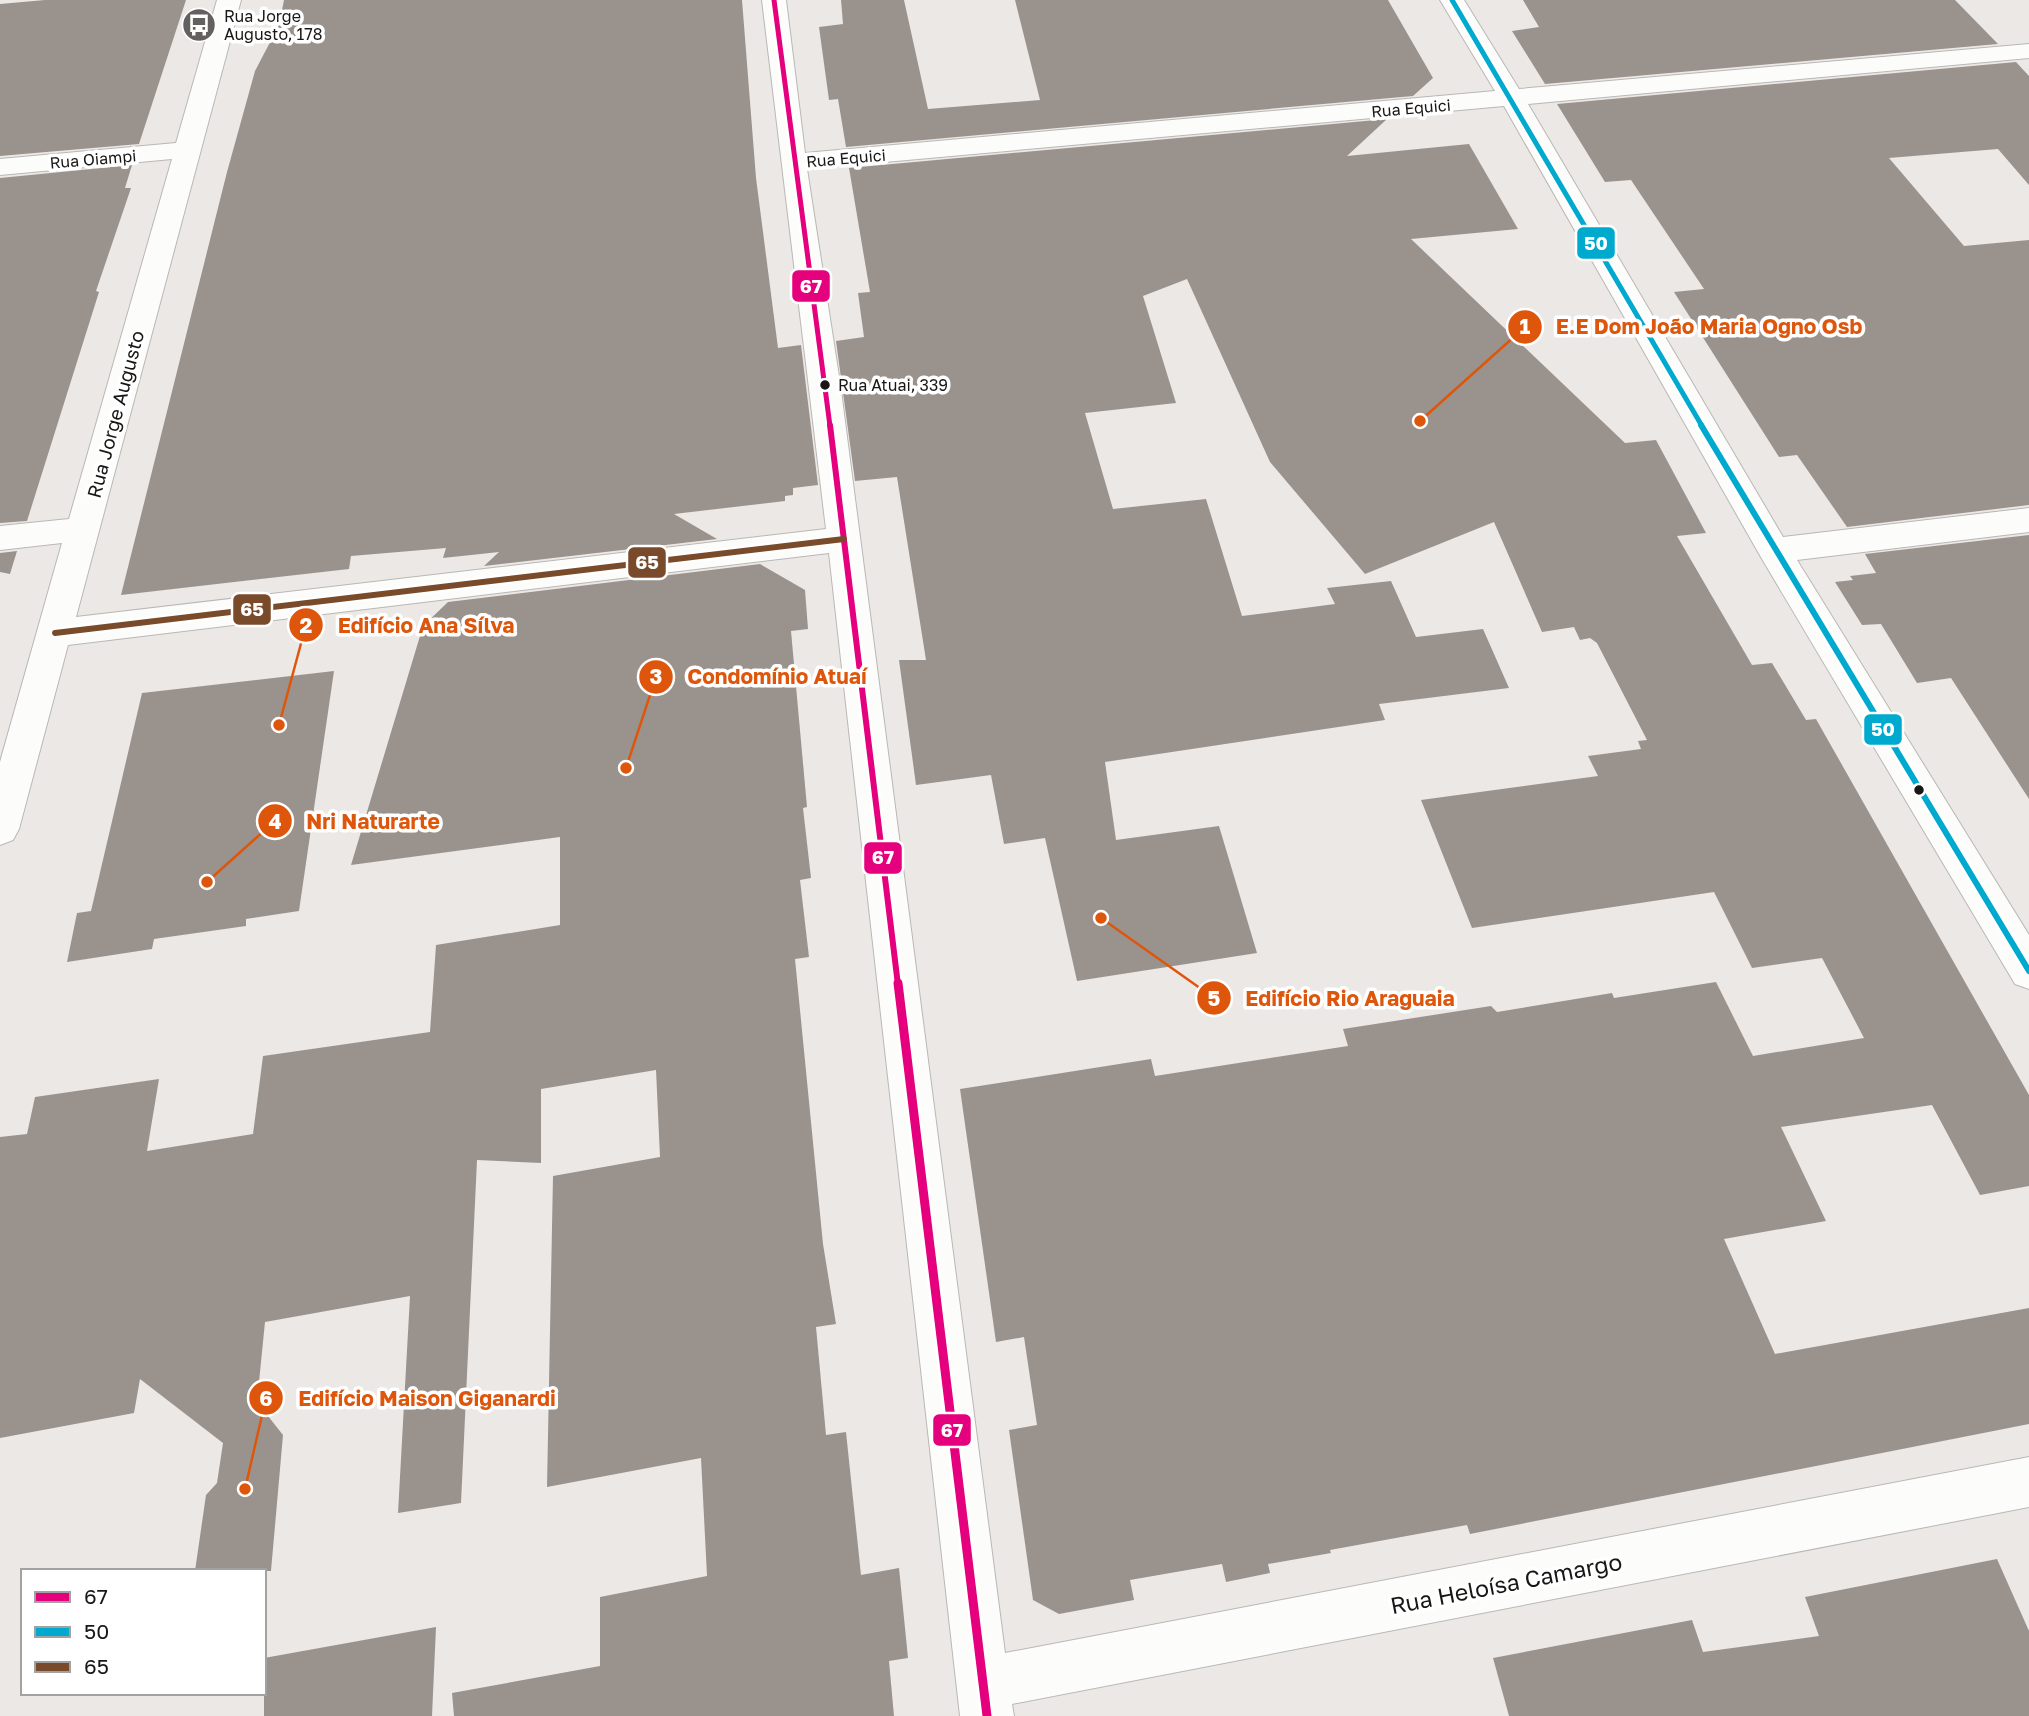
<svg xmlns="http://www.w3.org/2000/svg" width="2029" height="1716" font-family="'Golos Text',sans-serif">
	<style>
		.building { fill: #9a938d }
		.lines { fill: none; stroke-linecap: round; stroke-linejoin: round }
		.minor-casing { stroke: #bab7b6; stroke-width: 2 }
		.minor { fill: #fcfcfb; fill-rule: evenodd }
		.bus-1-far2-casing { stroke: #fff; stroke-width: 9 }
		.bus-1-far1-casing { stroke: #fff; stroke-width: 11 }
		.bus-1-casing { stroke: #fff; stroke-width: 14 }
		.bus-2-far1-casing { stroke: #fff; stroke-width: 9 }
		.bus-2-casing { stroke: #fff; stroke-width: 11 }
		.bus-3-casing { stroke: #fff; stroke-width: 11 }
		.bus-1-far2 { stroke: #e5007d; stroke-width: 5 }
		.bus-1-far1 { stroke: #e5007d; stroke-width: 6 }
		.bus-1 { stroke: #e5007d; stroke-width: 9 }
		.bus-2-far1 { stroke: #00a9ce; stroke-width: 5 }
		.bus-2 { stroke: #00a9ce; stroke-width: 6 }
		.bus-3 { stroke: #7a4b2a; stroke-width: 6 }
		.bus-dot { fill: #191716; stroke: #fff; stroke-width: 2.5 }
		.labels { text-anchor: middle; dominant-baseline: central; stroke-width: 7; stroke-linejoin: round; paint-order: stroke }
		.far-poi-label { font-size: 16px; fill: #191716; stroke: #fff; text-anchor: start }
		.far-street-label { font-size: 16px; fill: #191716; stroke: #fff }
		.far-bus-label { font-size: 16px; fill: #191716; stroke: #fff; text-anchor: start }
		.street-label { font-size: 19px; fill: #191716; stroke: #fff }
		.near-street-label { font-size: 23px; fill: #191716; stroke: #fff }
		.leader { fill: none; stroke: #de560c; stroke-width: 2.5 }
		.callout-dot { fill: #de560c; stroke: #fff; stroke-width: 2.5 }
		.mark-label { font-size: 21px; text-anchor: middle; font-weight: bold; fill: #fff }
		.callout-label { font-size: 21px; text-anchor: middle; font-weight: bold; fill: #de560c; stroke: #fff; stroke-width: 7; stroke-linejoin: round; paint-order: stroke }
		.line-badge { stroke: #fff; stroke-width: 2.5 }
		.badge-label { font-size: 19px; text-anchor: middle; font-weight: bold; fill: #fff }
	</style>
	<rect width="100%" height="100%" fill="#ece8e6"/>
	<g class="building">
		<path d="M45 0H186L139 144 0 156V4Z"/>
		<path d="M284 0H742L756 178 778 348 801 345 818 485 793 488V495L785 496V501L674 514 717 539 484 566 499 552 443 558 446 548 351 556 349 569 121 595 227 172 255 71 279 25Z"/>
		<path d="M841 0H904L928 109 1040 100 1015 0H1388L1433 78 1413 96 846 147 838 99 829 100 819 27 843 24Z"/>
		<path d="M1523 0H1955L1998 44 1545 84 1512 31 1539 27Z"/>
		<path d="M2016 62 2029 76V185L1998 149 1889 158 1964 246 2029 240V505L1847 527 1797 455 1779 457 1674 292 1704 289 1631 180 1605 182 1557 104Z"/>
		<path d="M1387 119 1347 156 1469 144 1518 229 1411 239 1625 443 1656 440 1706 533 1677 536 1752 665 1772 663 1806 720 1816 719 2029 1095V1186L1980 1195 1932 1105 1781 1127 1826 1221 1724 1239 1775 1354 2029 1308V1424L1470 1534 1467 1525 1330 1550 1331 1553 1268 1564 1270 1573 1226 1582 1222 1564 1130 1580 1134 1600 1059 1614 1033 1600 1009 1430 1037 1425 1024 1337 996 1342 960 1089 1151 1059 1155 1076 1348 1046 1343 1029 1491 1006 1497 1012 1612 993 1614 998 1716 982 1753 1056 1864 1038 1822 958 1752 968 1714 892 1472 928 1421 800 1598 776 1588 756 1641 749 1638 741 1647 740 1597 643 1590 638 1580 640 1574 627 1542 632 1494 522 1365 574 1270 462 1187 279 1143 296 1176 403 1085 413 1113 509 1206 499 1242 616 1335 604 1327 588 1391 581 1416 637 1483 629 1509 688 1379 704 1385 720 1105 762 1116 840 1219 826 1257 953 1077 981 1045 838 1004 844 991 775 916 785 899 660H926L897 477 855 481 836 341 864 337 858 293 870 292 849 168Z"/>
		<path d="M132 165 125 188H131L96 291 99 292 27 521 0 523V178Z"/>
		<path d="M2029 535V799L1951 678 1917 683 1881 624 1862 625 1835 582 1853 580 1850 576 1876 573 1865 554Z"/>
		<path d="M17 551 10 574 0 572V553Z"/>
		<path d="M760 564 805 590 808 629 791 631 807 807 803 808 811 878 800 880 809 957 795 959 823 1244 836 1324 816 1327 826 1435 846 1432 861 1575 899 1568 908 1658 889 1661 894 1716H454L452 1693 600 1666V1597L707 1576 701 1458 547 1487 553 1176 660 1157 656 1070 541 1089V1163L477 1160 461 1503 398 1513 410 1296 265 1322 257 1402 283 1435 271 1571H195L206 1495 217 1483 223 1443 140 1379 134 1413 0 1438V1137L27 1134 35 1097 159 1079 147 1151 253 1134 263 1056 430 1032 436 945 560 925V837L351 865 423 626 448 602Z"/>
		<path d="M334 671 299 911 246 919V926L154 939 152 949 67 962 77 913 91 911 142 693Z"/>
		<path d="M1997 1559 2029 1631V1716H1509L1493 1658 1692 1620 1703 1652 1819 1636 1805 1597Z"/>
		<path d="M436 1627 432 1716H264V1658Z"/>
	</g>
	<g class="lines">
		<g class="minor-casing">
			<path id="minor" d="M217 0H241L76 617 826 529 762 0H786L805 153 1495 91 1440 0H1464L1519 89 2029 44V58L1528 104 1783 537 2029 508V532L1797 560 2029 935V989L2015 984 1762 559 1504 106 807 169 840 383 1005 1653 2029 1457V1507L1012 1704 1014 1716H960L829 553 68 645 19 829 13 840 0 845V762L62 543 0 550V526L69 519 172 159 0 175V159L176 143Z"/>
		</g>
		<use href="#minor" class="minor"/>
		<g class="bus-1-far2-casing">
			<path id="bus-1-far2" d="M774 0 830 426"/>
		</g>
		<g class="bus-1-far1-casing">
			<path id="bus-1-far1" d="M830 425 898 985"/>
		</g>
		<g class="bus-1-casing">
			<path id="bus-1" d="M898 983 987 1716"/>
		</g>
		<g class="bus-2-far1-casing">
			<path id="bus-2-far1" d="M1452 0 1702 426"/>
		</g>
		<g class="bus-2-casing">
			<path id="bus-2" d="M1701 425 2029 971"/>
		</g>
		<g class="bus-3-casing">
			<path id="bus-3" d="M55 633 844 539"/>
		</g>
		<use href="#bus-1-far2" class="bus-1-far2"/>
		<use href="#bus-1-far1" class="bus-1-far1"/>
		<use href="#bus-1" class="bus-1"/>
		<use href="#bus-2-far1" class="bus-2-far1"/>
		<use href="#bus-2" class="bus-2"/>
		<use href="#bus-3" class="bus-3"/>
	</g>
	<defs>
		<g id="bus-disc" transform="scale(1.75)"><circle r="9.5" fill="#63605f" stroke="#fff"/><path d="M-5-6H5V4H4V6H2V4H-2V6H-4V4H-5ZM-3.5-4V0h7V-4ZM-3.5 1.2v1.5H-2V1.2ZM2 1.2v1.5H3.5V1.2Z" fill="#fff"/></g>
	</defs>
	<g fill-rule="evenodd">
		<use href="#bus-disc" x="199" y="25"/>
	</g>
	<g class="bus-dot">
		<circle cx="825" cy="385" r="6"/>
		<circle cx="1919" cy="790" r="6"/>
	</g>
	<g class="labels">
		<g class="far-poi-label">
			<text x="224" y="16">Rua Jorge<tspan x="224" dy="18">Augusto, 178</tspan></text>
		</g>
		<g class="far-street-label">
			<text transform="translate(1411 108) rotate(-5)">Rua Equici</text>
			<text transform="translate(846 158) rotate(-5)">Rua Equici</text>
			<text transform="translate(93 159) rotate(-5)">Rua Oiampi</text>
		</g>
		<g class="far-bus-label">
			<text x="838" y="385">Rua Atuai, 339</text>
		</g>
		<g class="street-label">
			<text transform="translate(115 414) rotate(-75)">Rua Jorge Augusto</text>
		</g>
		<g class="near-street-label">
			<text transform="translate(1506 1583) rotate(-11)">Rua Heloísa Camargo</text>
		</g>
	</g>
	<path class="leader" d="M1420 421L1525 327M279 725L306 625M626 768L656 677M207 882L275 821M1101 918L1214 998M245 1489L266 1398"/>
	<g class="callout-dot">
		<circle cx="1420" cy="421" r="7"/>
		<circle cx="279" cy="725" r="7"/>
		<circle cx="626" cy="768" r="7"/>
		<circle cx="207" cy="882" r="7"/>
		<circle cx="1101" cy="918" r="7"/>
		<circle cx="245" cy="1489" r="7"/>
		<circle cx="1525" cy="327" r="18"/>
		<circle cx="306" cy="625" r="18"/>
		<circle cx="656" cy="677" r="18"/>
		<circle cx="275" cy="821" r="18"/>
		<circle cx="1214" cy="998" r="18"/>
		<circle cx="266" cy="1398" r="18"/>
	</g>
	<g class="mark-label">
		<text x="1525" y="334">1</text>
		<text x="306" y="633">2</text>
		<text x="656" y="684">3</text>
		<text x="275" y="829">4</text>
		<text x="1214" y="1006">5</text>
		<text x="266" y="1406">6</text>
	</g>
	<g class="callout-label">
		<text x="1709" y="334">E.E Dom João Maria Ogno Osb</text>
		<text x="426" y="633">Edifício Ana Sílva</text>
		<text x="777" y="684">Condomínio Atuaí</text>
		<text x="373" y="829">Nri Naturarte</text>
		<text x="1350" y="1006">Edifício Rio Araguaia</text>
		<text x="427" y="1406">Edifício Maison Giganardi</text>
	</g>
	<g class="line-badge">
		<rect x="1576" y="226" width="40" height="34" rx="7" fill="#00a9ce"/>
		<rect x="791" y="269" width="40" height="34" rx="7" fill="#e5007d"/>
		<rect x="627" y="546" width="40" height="33" rx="7" fill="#7a4b2a"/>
		<rect x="232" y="593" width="40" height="33" rx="7" fill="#7a4b2a"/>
		<rect x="1863" y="713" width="40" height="33" rx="7" fill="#00a9ce"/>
		<rect x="863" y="841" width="40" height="34" rx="7" fill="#e5007d"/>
		<rect x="932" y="1413" width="40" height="34" rx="7" fill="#e5007d"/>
	</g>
	<g class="badge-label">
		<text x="1596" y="250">50</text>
		<text x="811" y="293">67</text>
		<text x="647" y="569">65</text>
		<text x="252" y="616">65</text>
		<text x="1883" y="736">50</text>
		<text x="883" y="864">67</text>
		<text x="952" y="1437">67</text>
	</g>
	<rect x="21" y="1569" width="245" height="126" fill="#ffffff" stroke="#a3a2a2" stroke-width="2"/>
	<rect x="35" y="1592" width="35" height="10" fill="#e5007d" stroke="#a3a2a2" stroke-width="2"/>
	<text x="84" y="1604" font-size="21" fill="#191716">67</text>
	<rect x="35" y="1627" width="35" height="10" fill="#00a9ce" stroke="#a3a2a2" stroke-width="2"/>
	<text x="84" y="1639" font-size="21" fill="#191716">50</text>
	<rect x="35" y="1662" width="35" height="10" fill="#7a4b2a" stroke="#a3a2a2" stroke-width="2"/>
	<text x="84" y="1674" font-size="21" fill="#191716">65</text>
</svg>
